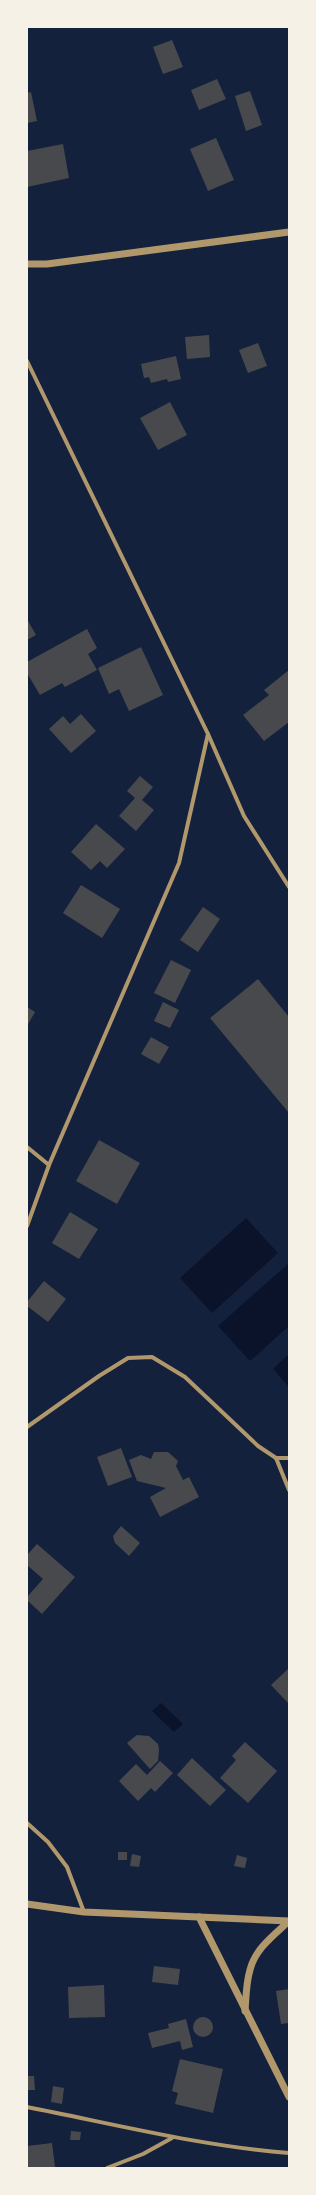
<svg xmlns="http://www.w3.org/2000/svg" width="316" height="2195" font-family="'Fira Sans Condensed',sans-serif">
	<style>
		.water { fill: #0b132b }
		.building { fill: #48494c }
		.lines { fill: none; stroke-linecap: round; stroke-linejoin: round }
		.minor { stroke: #b1986c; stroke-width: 4 }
		.tertiary { stroke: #b1986c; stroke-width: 7 }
	</style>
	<rect width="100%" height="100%" fill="#14213d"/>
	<g class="water">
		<path d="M246 1218 278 1253 212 1313 180 1278Z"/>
		<path d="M289 1263V1326L250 1361 218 1326Z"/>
		<path d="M289 1354V1387L273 1369Z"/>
		<path d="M161 1703 183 1724 174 1732 152 1711Z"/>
	</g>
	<g class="building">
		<path d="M172 40 183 67 163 74 153 47Z"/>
		<path d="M217 79 226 99 199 110 191 90Z"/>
		<path d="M250 91 262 125 246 131 235 96Z"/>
		<path d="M31 92 37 121 27 123V93Z"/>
		<path d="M216 138 234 180 208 191 190 149Z"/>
		<path d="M63 144 69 178 27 187V151Z"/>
		<path d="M209 335 210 357 187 359 185 337Z"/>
		<path d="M258 343 267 366 248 373 239 350Z"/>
		<path d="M176 356 181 379 168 382 167 379 151 383 149 377 144 378 141 364Z"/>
		<path d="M170 402 187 435 158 450 140 418Z"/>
		<path d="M27 619 36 635 27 640Z"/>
		<path d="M87 629 97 648 88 654 97 670 65 687 62 683 40 695 27 673V662Z"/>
		<path d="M141 647 163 695 129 711 119 689 109 694 98 668Z"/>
		<path d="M289 670V722L264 741 243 715 269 695 264 690Z"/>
		<path d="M81 714 96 731 71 753 49 729 63 716 70 724Z"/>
		<path d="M140 776 153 787 142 800 154 810 136 831 119 816 135 798 127 791Z"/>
		<path d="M96 824 125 849 107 868 100 861 91 870 71 852Z"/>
		<path d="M81 885 120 909 102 938 63 913Z"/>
		<path d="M203 907 220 919 198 952 180 940Z"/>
		<path d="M171 960 191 970 175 1003 154 993Z"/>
		<path d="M258 979 289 1017V1113L210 1018Z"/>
		<path d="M163 1002 179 1010 170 1028 154 1021Z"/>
		<path d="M27 1007 35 1012 27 1026Z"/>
		<path d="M151 1037 169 1047 159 1064 141 1054Z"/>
		<path d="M99 1140 140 1163 117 1204 76 1181Z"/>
		<path d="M70 1212 98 1229 79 1259 52 1243Z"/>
		<path d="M44 1281 66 1299 48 1322 27 1306V1302Z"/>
		<path d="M121 1448 132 1477 108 1486 97 1457Z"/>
		<path d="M154 1452H168L178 1461 176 1466 183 1480 189 1477 199 1497 160 1517 150 1497 166 1488 137 1481 129 1460 141 1455 151 1459Z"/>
		<path d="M121 1526 140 1543 129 1556 115 1543 113 1536Z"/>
		<path d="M37 1544 75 1577 42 1614 27 1600V1597L43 1579 27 1565V1555Z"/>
		<path d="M289 1668V1704L271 1685Z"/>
		<path d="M137 1735 149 1736 158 1744 159 1749 158 1761 150 1769 127 1743Z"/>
		<path d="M245 1742 277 1771 248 1803 220 1778 236 1760 232 1756Z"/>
		<path d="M192 1758 226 1790 210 1806 177 1775Z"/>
		<path d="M160 1761 173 1773 155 1792 151 1788 138 1801 119 1781 136 1764 147 1775Z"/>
		<rect x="118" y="1852" width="9" height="8"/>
		<path d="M132 1854 141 1856 139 1867 130 1866Z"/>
		<path d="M237 1855 247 1858 245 1868 234 1866Z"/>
		<path d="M154 1966 180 1969 178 1985 152 1982Z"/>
		<path d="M104 1985 105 2017 69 2018 68 1987Z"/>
		<path d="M289 1989V2023L281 2024 276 1991Z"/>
		<circle cx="203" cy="2027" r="10"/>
		<path d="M186 2019 193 2047 182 2050 180 2041 152 2048 148 2033 169 2028 168 2024Z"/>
		<path d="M180 2059 223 2069 213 2113 175 2104 178 2093 172 2091Z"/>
		<path d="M27 2076H34L35 2090H27Z"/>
		<path d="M53 2086 64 2088 62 2104 51 2102Z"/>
		<path d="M71 2131 81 2132 80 2140H70Z"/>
		<path d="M52 2143 55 2167 27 2168V2146Z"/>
	</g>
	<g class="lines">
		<g class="minor">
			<path d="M27 361 208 734 244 816 289 887"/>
			<path d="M27 1147 49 1165"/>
			<path d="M27 1226 49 1165 179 863 208 734"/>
			<path d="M27 1427 99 1376 128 1358 152 1357 185 1377 258 1446 276 1458H289"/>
			<path d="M276 1458 289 1490"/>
			<path d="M27 1823 48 1842 67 1867 84 1912"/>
			<path d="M27 2107C114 2124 200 2146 289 2153"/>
			<path d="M107 2168 143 2154 172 2138"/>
		</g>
		<g class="tertiary">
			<path d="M27 264H47L289 232"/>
			<path d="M27 1904 84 1912 289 1921"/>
			<path d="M199 1917 289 2097"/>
			<path d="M245 2011C246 1998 246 1983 250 1970 255 1949 274 1935 289 1921"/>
		</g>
	</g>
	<rect width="316" height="2195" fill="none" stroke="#f6f1e7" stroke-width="56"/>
</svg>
